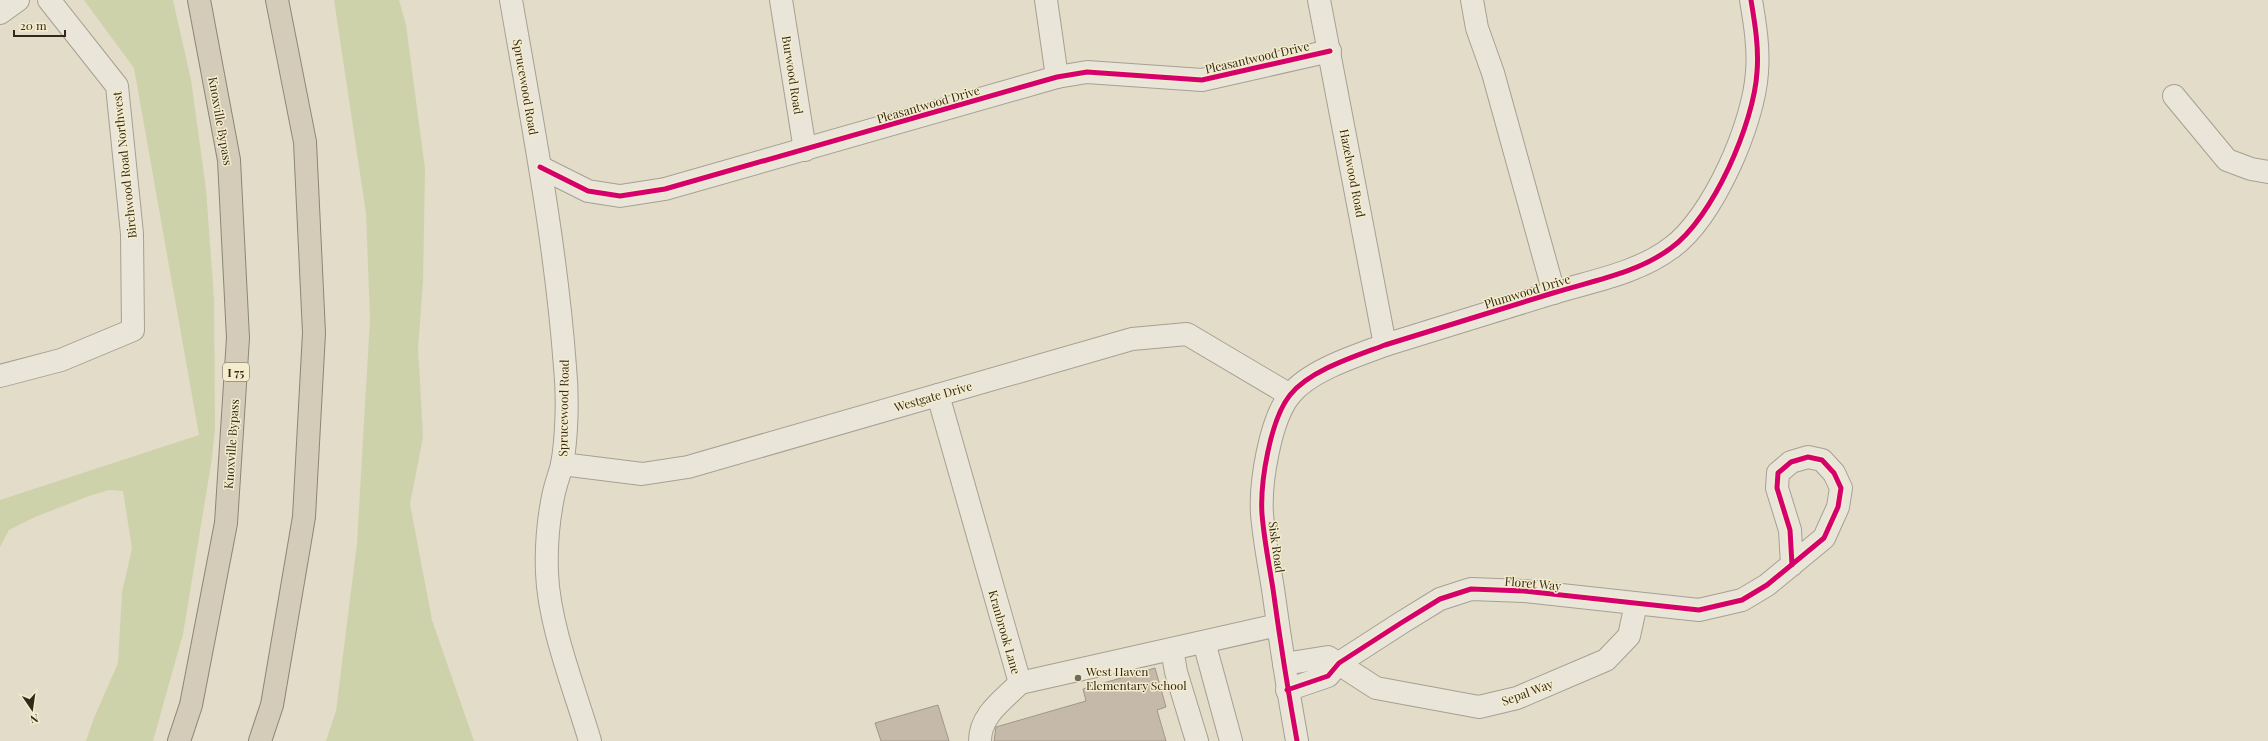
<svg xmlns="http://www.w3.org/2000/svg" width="2268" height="741" font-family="'Playfair Display',serif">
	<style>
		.green { fill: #ced2aa }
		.building { fill: #c5baa9; stroke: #a19788 }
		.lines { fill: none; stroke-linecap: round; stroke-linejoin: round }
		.minor-casing { stroke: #a6a092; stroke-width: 24 }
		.highway-casing { stroke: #8c8678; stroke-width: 24 }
		.minor { stroke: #e9e5d9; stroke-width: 22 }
		.highway { stroke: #d4ccb8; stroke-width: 22 }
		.cycleway-casing { stroke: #f4eccc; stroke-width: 8 }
		.cycleway { stroke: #d6006c; stroke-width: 5 }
		.poi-dot { fill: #706858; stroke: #f4eccc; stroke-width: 1.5 }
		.labels { text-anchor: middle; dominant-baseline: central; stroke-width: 3; stroke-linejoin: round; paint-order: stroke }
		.shield { fill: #f4eccc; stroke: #6d6450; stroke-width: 1 }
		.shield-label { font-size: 11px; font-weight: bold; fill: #33291b }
		.street-label { font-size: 12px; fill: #33291b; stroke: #f4eccc }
		.poi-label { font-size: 12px; fill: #33291b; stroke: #f4eccc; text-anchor: start }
	</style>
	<rect width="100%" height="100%" fill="#e2dcc8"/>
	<g class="green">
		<path d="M84 0H173L191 80 206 189 214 299 215 428 212 458 183 634 153 741H86L94 718 118 663 122 592 132 549 123 491 109 490 89 496 35 517 9 530 0 547V500L199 435 134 68Z"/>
		<path d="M334 0H399L406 25 425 169 423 282 418 348 423 437 410 504 432 620 474 741H326L336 711 357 543 370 319 366 213Z"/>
	</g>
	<g class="building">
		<path d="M1155 668 1166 707 1157 710 1166 741H994L996 727 1086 701 1083 689Z"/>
		<path d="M938 705 949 741H881L875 723Z"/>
	</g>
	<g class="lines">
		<g class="minor-casing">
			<g id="minor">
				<path d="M511 0C532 121 556 244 565 367 568 396 567 436 562 465 559 476 555 486 553 497 548 522 546 548 547 573 549 626 575 690 590 741"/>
				<path d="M781 0 805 150"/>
				<path d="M1046 0 1057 77"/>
				<path d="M1319 0 1385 345"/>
				<path d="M1472 0 1477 28 1493 73 1554 293"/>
				<path d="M0 13 18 0"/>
				<path d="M2174 96 2227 160 2251 169 2268 172"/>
				<path d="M540 167 588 191 620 196 665 189 1057 77 1087 72 1202 80 1330 51"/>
				<path d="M0 376 61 360 133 330 132 234 117 86 49 0"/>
				<path d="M938 395 1020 683 1278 625"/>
				<path d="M562 464 642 474 688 467 1132 339 1187 334 1290 395"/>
				<path d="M1204 642 1231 741"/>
				<path d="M1172 649 1176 672 1197 741"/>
				<path d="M1284 664 1328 657 1376 688 1479 707 1517 698 1606 660 1629 636 1636 604"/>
				<path d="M1287 690 1328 676 1339 663 1401 623 1440 599 1471 589 1524 591 1699 610 1742 600 1767 585 1824 538 1838 507 1841 488 1834 473 1822 460 1808 457 1791 462 1778 473 1777 488 1790 530 1792 565"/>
				<path d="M980 741C980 715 1003 700 1020 683"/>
				<path d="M1297 741C1288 691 1280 640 1273 589 1269 564 1264 539 1262 514 1260 483 1270 420 1290 395 1310 370 1356 356 1385 345 1441 328 1497 310 1553 293 1592 281 1638 273 1671 248 1713 218 1754 123 1757 72 1759 48 1755 24 1751 0"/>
			</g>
		</g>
		<g class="highway-casing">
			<g id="highway">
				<path d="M179 741 191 705 226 523 238 338 229 160 199 0"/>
				<path d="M260 741 272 705 304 517 314 333 305 142 277 0"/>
			</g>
		</g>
		<use href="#minor" class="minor"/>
		<use href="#highway" class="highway"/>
		<g class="cycleway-casing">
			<g id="cycleway">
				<path d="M540 167 588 191 620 196 665 189 1057 77 1087 72 1202 80 1330 51"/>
				<path d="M1287 690 1328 676 1339 663 1401 623 1440 599 1471 589 1524 591 1699 610 1742 600 1767 585 1824 538 1838 507 1841 488 1834 473 1822 460 1808 457 1791 462 1778 473 1777 488 1790 530 1792 565"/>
				<path d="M1297 741C1288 691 1280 640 1273 589 1269 564 1264 539 1262 514 1260 483 1270 420 1290 395 1310 370 1356 356 1385 345 1441 328 1497 310 1553 293 1592 281 1638 273 1671 248 1713 218 1754 123 1757 72 1759 48 1755 24 1751 0"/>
			</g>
		</g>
		<use href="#cycleway" class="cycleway"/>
	</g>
	<circle class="poi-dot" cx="1078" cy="678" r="4"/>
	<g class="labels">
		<rect class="shield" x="223" y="363" width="26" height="18" rx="3"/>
		<g class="shield-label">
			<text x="236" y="372">I 75</text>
		</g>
		<g class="street-label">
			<text transform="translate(1257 57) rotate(-13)">Pleasantwood Drive</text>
			<text transform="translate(793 75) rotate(81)">Burwood Road</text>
			<text transform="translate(526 87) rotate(80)">Sprucewood Road</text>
			<text transform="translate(928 104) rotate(-16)">Pleasantwood Drive</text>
			<text transform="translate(221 121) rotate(80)">Knoxville Bypass</text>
			<text transform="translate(124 165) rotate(-96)">Birchwood Road Northwest</text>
			<text transform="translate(1353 173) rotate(79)">Hazelwood Road</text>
			<text transform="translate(1527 291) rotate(-17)">Plumwood Drive</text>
			<text transform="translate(933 396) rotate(-16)">Westgate Drive</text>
			<text transform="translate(563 408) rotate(-89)">Sprucewood Road</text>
			<text transform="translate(231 444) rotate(-86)">Knoxville Bypass</text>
			<text transform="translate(1277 547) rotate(82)">Sisk Road</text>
			<text transform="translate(1533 583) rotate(5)">Floret Way</text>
			<text transform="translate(1005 632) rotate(74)">Kranbrook Lane</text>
			<text transform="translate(1527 692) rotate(-20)">Sepal Way</text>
		</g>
		<g class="poi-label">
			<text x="1086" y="671">West Haven<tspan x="1086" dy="14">Elementary School</tspan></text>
		</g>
	</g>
	<g transform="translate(32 709) rotate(167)" stroke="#f4eccc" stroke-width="3" paint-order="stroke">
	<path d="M0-3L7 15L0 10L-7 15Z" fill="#33291b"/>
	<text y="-6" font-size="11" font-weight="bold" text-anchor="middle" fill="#33291b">N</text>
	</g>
	<path d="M14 30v6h51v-6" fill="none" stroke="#33291b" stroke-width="2"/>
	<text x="20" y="30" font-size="12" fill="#33291b" stroke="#f4eccc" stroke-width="3" paint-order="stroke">20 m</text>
</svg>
